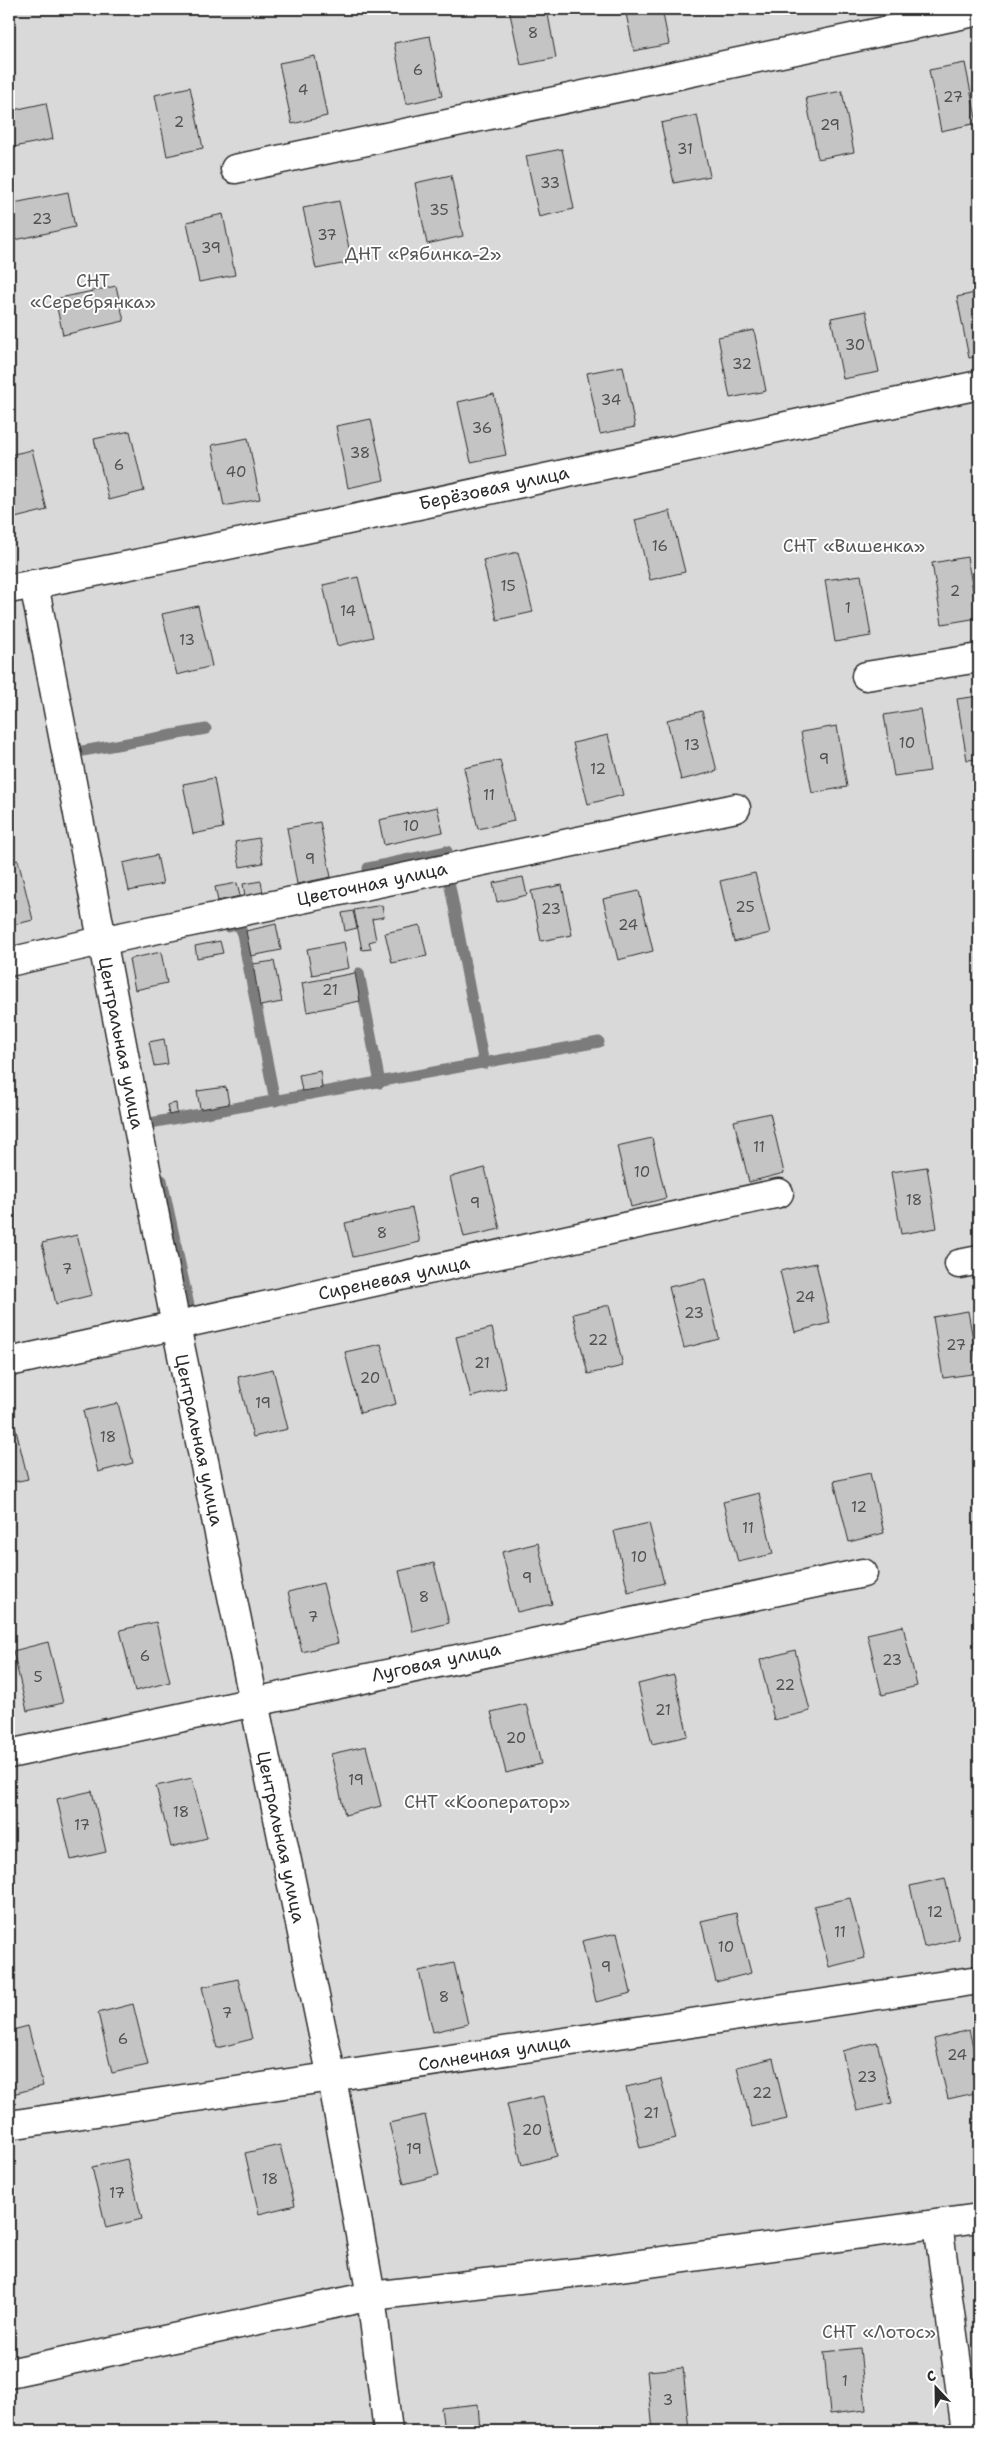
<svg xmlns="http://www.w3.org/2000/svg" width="988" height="2440" font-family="'Shantell Sans',sans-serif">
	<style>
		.green { fill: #d9d9d9; stroke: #828282 }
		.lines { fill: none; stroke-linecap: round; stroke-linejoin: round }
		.stream { stroke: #7b7b7b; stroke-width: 11 }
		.building { fill: #c4c4c4; stroke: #2b2b2b }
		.minor-casing { stroke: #2b2b2b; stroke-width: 31 }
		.minor { stroke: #fff; stroke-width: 28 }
		.labels { text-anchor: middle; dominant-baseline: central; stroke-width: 4; stroke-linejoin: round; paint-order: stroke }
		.number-label { font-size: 15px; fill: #515151 }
		.park-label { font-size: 18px; fill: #565656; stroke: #fff }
		.street-label { font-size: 18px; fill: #2b2b2b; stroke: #fff }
	</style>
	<rect width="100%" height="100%" fill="#f7f7f7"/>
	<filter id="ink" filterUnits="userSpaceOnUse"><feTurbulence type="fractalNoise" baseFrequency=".02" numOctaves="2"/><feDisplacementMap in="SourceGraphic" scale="10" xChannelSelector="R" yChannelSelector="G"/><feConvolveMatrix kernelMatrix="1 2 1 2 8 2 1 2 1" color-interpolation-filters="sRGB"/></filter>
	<g filter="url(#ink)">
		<rect class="green" x="9" y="9" width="970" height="2422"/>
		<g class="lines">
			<g class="stream">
				<path d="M77 752 206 729"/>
				<path d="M368 868 447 851"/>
				<path d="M449 881 484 1064"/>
				<path d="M228 927 240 924 275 1101"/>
				<path d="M359 973 380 1083"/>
				<path d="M150 1123 599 1042"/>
				<path d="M162 1180 190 1310"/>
			</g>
		</g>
		<g class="building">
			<path d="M509 9H547L556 58 521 65Z"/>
			<path d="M625 9H662L669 44 634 51Z"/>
			<path d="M782 9H819V10L784 17Z"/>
			<path d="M430 36 442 96 406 104 394 43Z"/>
			<path d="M315 56 327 116 292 124 279 63Z"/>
			<path d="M965 63 977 123 941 131 929 70Z"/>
			<path d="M190 87 203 148 167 156 155 95Z"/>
			<path d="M842 91 854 152 818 159 806 98Z"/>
			<path d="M46 103 53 139 9 148V111Z"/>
			<path d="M697 115 710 176 674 183 661 123Z"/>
			<path d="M562 149 574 209 539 217 526 156Z"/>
			<path d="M451 175 463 236 427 244 415 183Z"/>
			<path d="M68 192 75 227 15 240 9 204Z"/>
			<path d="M339 201 352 262 316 269 303 208Z"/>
			<path d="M223 214 235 275 199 282 187 222Z"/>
			<path d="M116 286 124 321 63 335 55 299Z"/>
			<path d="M979 292V356L969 358 957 297Z"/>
			<path d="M866 311 879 372 843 379 831 318Z"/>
			<path d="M754 330 766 391 730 398 718 337Z"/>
			<path d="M623 366 635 427 600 434 587 373Z"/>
			<path d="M494 394 506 455 471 462 458 402Z"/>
			<path d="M371 419 384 480 348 488 336 426Z"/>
			<path d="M130 431 144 491 109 500 94 439Z"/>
			<path d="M248 438 260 499 224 506 212 445Z"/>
			<path d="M32 450 47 510 11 519 9 508V455Z"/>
			<path d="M670 511 685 572 650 580 635 520Z"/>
			<path d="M518 552 533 612 497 620 483 560Z"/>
			<path d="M967 557 978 618 942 624 932 563Z"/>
			<path d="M861 575 871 636 835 642 825 580Z"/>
			<path d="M358 577 373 637 337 646 323 585Z"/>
			<path d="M198 606 212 666 177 675 162 614Z"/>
			<path d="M979 696V759L967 760 957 699Z"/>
			<path d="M920 709 930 771 894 776 884 715Z"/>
			<path d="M702 711 717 771 681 780 667 720Z"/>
			<path d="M837 726 847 787 812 793 801 732Z"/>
			<path d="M608 735 623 795 588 804 573 743Z"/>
			<path d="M500 760 514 821 478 829 464 768Z"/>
			<path d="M214 778 223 828 193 834 183 784Z"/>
			<path d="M437 807 443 832 384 845 379 820Z"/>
			<path d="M320 822 331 877 297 884 287 828Z"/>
			<path d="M259 838 263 863 240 867 235 842Z"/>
			<path d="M157 855 163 884 129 891 123 863Z"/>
			<path d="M18 860 33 920 9 926V862Z"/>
			<path d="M755 873 770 933 734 942 720 881Z"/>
			<path d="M523 877 527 895 497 902 493 883Z"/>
			<path d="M261 881 263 893 245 896 243 884Z"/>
			<path d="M237 883 240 896 218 901 215 887Z"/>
			<path d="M562 885 572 935 541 941 531 891Z"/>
			<path d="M639 891 653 951 618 960 603 899Z"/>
			<path d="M382 905 384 917 372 919 376 940 369 942 371 949 362 950 354 910Z"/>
			<path d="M353 911 357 928 345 931 342 913Z"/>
			<path d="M276 924 281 950 251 956 246 931Z"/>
			<path d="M420 925 427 956 392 963 385 933Z"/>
			<path d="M220 941 223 953 197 958 195 946Z"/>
			<path d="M344 942 349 968 312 975 307 949Z"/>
			<path d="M161 952 167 983 135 990 129 959Z"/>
			<path d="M274 961 282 1002 260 1006 253 964Z"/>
			<path d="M355 973 360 1001 307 1012 302 983Z"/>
			<path d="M164 1039 168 1064 154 1066 149 1042Z"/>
			<path d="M320 1071 322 1088 302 1091 299 1075Z"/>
			<path d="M226 1087 229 1104 200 1109 197 1091Z"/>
			<path d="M176 1103 177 1113 169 1115 167 1105Z"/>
			<path d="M770 1113 784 1173 749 1182 734 1121Z"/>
			<path d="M652 1138 666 1198 631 1207 617 1146Z"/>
			<path d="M979 1155V1195L973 1156Z"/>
			<path d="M927 1167 937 1228 901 1234 891 1172Z"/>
			<path d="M485 1168 500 1229 464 1237 450 1177Z"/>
			<path d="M412 1208 420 1242 353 1257 345 1223Z"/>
			<path d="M77 1235 92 1295 56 1304 42 1243Z"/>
			<path d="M816 1263 830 1323 795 1332 780 1271Z"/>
			<path d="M705 1279 719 1339 684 1348 669 1287Z"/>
			<path d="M609 1305 623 1366 588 1374 573 1314Z"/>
			<path d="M968 1311 979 1373 943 1378 933 1317Z"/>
			<path d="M492 1328 506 1388 471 1397 456 1337Z"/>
			<path d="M381 1344 396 1404 360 1413 345 1352Z"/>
			<path d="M273 1369 288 1429 253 1437 238 1377Z"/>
			<path d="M118 1403 133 1463 98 1472 83 1411Z"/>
			<path d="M13 1418 28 1479 9 1483V1419Z"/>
			<path d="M870 1473 884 1533 849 1542 834 1481Z"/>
			<path d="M759 1493 773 1554 738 1562 723 1502Z"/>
			<path d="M649 1523 664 1583 628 1592 614 1531Z"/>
			<path d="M538 1543 552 1604 517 1612 502 1552Z"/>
			<path d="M434 1563 449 1623 413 1632 399 1571Z"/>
			<path d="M323 1583 338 1643 302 1652 288 1592Z"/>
			<path d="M156 1622 170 1682 135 1691 120 1630Z"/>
			<path d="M903 1626 917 1686 882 1695 867 1634Z"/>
			<path d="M48 1642 63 1703 27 1711 13 1651Z"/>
			<path d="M795 1650 810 1711 774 1720 760 1660Z"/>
			<path d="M674 1675 688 1736 652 1744 638 1684Z"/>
			<path d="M526 1704 541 1764 506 1773 491 1712Z"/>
			<path d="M366 1746 381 1806 345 1815 331 1754Z"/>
			<path d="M192 1778 207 1838 171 1847 156 1786Z"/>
			<path d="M92 1791 106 1852 71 1860 57 1799Z"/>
			<path d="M945 1878 959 1939 924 1947 910 1886Z"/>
			<path d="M850 1898 865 1958 829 1967 814 1906Z"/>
			<path d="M736 1913 751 1973 716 1982 701 1921Z"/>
			<path d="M617 1933 631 1993 596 2002 582 1941Z"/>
			<path d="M454 1963 468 2024 433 2032 419 1971Z"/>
			<path d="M238 1979 252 2039 217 2048 202 1987Z"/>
			<path d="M133 2004 148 2065 112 2073 98 2013Z"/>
			<path d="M28 2026 43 2086 9 2095V2031Z"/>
			<path d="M969 2030 979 2071V2092L948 2099 934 2039Z"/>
			<path d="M877 2042 892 2103 857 2111 842 2051Z"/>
			<path d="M773 2058 787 2119 752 2127 737 2067Z"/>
			<path d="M661 2079 676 2139 640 2148 626 2087Z"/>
			<path d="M543 2096 557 2156 522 2165 507 2104Z"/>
			<path d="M425 2115 439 2175 404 2184 389 2123Z"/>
			<path d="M280 2145 295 2205 259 2214 245 2153Z"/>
			<path d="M127 2159 142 2219 106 2228 92 2167Z"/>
			<path d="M860 2348 866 2410 830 2414 824 2352Z"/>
			<path d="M683 2368 689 2430 653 2431 647 2371Z"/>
			<path d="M478 2404 480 2431H444L441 2408Z"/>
			<path d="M280 2426V2431H243V2429Z"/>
		</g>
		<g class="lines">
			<g class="minor-casing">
				<g id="minor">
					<path d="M235 169 979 11"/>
					<path d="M34 584 176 1326 332 2078 371 2296 388 2431"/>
					<path d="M9 589C333 526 656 453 979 385"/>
					<path d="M866 676 979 658"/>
					<path d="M9 962 101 941 736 808"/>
					<path d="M959 1264 979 1260"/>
					<path d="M9 1362 779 1193"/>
					<path d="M9 1754 863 1573"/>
					<path d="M9 2125 979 1980"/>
					<path d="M938 2224 966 2431"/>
					<path d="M9 2373 371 2296 590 2271 979 2218"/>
				</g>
			</g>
			<use href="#minor" class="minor"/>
		</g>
	</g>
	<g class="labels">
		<g class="number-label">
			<text x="533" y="33">8</text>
			<text x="418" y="70">6</text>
			<text x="303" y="90">4</text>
			<text x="953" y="97">27</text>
			<text x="179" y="122">2</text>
			<text x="830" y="125">29</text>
			<text x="685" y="149">31</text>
			<text x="550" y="183">33</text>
			<text x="439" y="210">35</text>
			<text x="42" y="219">23</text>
			<text x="327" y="235">37</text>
			<text x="211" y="248">39</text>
			<text x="855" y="345">30</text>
			<text x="742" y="364">32</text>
			<text x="611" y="400">34</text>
			<text x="482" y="428">36</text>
			<text x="360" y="453">38</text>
			<text x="119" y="465">6</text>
			<text x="236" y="472">40</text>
			<text x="660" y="546">16</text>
			<text x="508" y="586">15</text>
			<text x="955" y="591">2</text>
			<text x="848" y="608">1</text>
			<text x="348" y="611">14</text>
			<text x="187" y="640">13</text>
			<text x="907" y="743">10</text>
			<text x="692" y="745">13</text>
			<text x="824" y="759">9</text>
			<text x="598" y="769">12</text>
			<text x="489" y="795">11</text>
			<text x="411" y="826">10</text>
			<text x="310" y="859">9</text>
			<text x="745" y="907">25</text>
			<text x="551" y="909">23</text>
			<text x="628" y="925">24</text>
			<text x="330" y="990">21</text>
			<text x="759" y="1147">11</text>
			<text x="642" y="1172">10</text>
			<text x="914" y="1200">18</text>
			<text x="475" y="1203">9</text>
			<text x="382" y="1233">8</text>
			<text x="67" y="1269">7</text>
			<text x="805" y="1297">24</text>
			<text x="694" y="1313">23</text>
			<text x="598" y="1340">22</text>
			<text x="956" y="1345">27</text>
			<text x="482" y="1363">21</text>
			<text x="370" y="1378">20</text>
			<text x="263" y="1403">19</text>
			<text x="108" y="1437">18</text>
			<text x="859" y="1507">12</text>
			<text x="748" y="1528">11</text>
			<text x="639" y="1557">10</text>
			<text x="527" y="1578">9</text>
			<text x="424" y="1597">8</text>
			<text x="313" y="1617">7</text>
			<text x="145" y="1656">6</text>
			<text x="892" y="1660">23</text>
			<text x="38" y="1677">5</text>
			<text x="785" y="1685">22</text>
			<text x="663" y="1710">21</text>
			<text x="516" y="1738">20</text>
			<text x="356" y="1780">19</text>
			<text x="181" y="1812">18</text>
			<text x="82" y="1825">17</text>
			<text x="935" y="1912">12</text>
			<text x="840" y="1932">11</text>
			<text x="726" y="1947">10</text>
			<text x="606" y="1967">9</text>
			<text x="444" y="1997">8</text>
			<text x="227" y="2013">7</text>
			<text x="123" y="2039">6</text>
			<text x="957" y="2055">24</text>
			<text x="867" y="2077">23</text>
			<text x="762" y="2093">22</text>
			<text x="651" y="2113">21</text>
			<text x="532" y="2130">20</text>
			<text x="414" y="2149">19</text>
			<text x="270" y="2179">18</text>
			<text x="117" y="2193">17</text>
			<text x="845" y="2381">1</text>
			<text x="668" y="2400">3</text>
		</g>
		<g class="park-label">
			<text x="423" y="254">ДНТ «Рябинка-2»</text>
			<text x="93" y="281">СНТ<tspan x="93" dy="21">«Серебрянка»</tspan></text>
			<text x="854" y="546">СНТ «Вишенка»</text>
			<text x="487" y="1802">СНТ «Кооператор»</text>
			<text x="879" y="2332">СНТ «Лотос»</text>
		</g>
		<g class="street-label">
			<text transform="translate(494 488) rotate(-12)">Берёзовая улица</text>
			<text transform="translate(372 884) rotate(-12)">Цветочная улица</text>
			<text transform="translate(121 1043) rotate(79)">Центральная улица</text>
			<text transform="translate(394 1278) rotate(-12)">Сиреневая улица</text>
			<text transform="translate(199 1440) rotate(78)">Центральная улица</text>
			<text transform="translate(436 1662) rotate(-12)">Луговая улица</text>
			<text transform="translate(281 1837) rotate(78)">Центральная улица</text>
			<text transform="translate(494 2053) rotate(-9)">Солнечная улица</text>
		</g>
	</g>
	<rect width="988" height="2440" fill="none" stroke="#fff" stroke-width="30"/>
	<rect x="15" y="15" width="958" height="2410" fill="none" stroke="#2b2b2b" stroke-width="2" filter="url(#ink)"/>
	<g transform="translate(936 2388) rotate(338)" stroke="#ffffff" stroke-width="4" paint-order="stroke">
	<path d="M0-4L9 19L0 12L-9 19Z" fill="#2b2b2b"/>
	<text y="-8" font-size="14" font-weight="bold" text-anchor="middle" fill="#2b2b2b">С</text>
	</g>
</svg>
